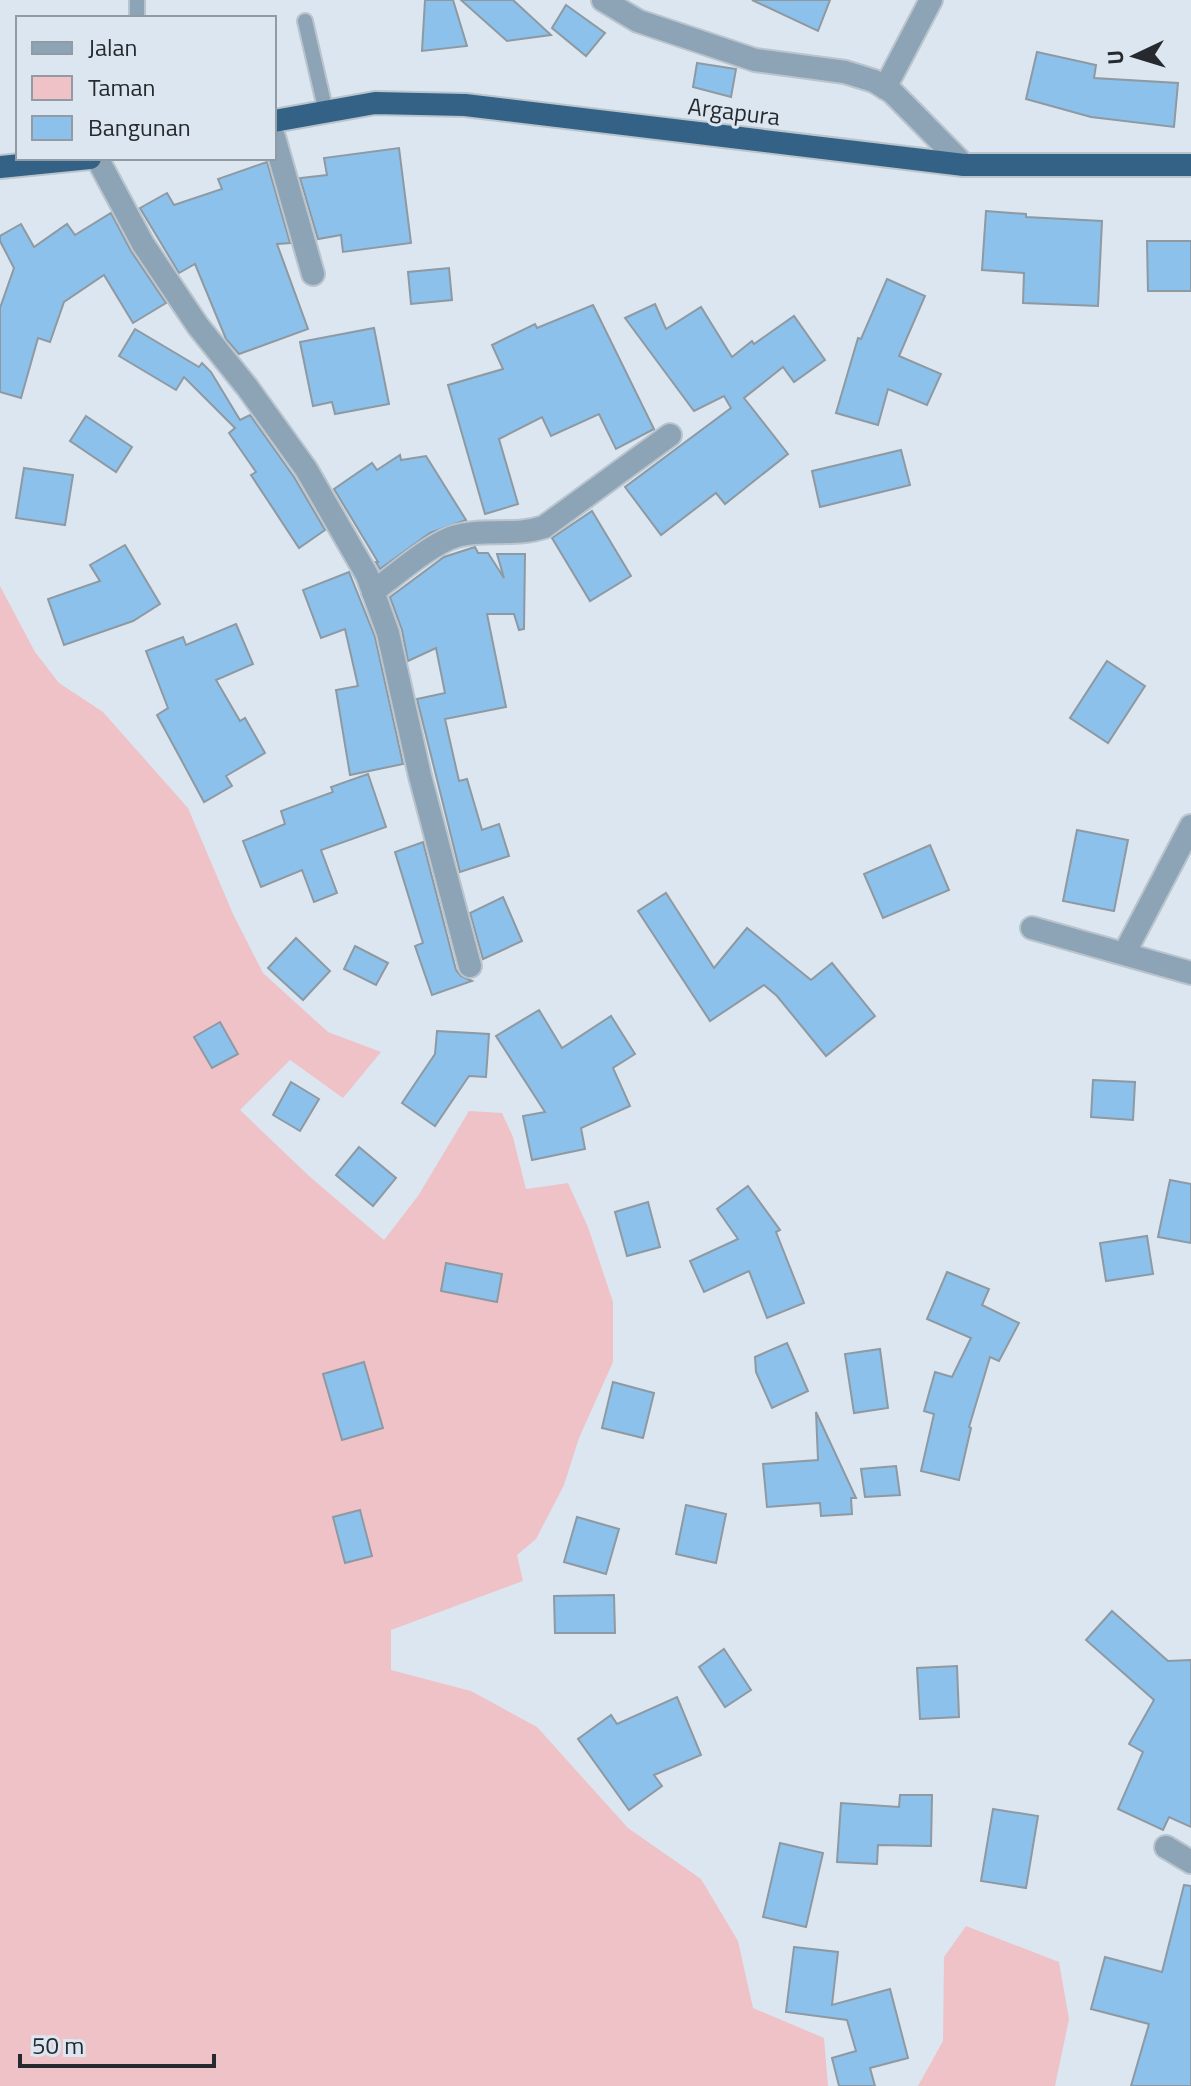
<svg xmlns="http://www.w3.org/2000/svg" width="1191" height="2086" font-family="'Titillium Web',sans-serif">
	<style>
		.green { fill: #efc2c8 }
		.building { fill: #8cc1ec; stroke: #8e99a1; stroke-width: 2 }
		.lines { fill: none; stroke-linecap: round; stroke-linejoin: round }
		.service-casing { stroke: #bac4cd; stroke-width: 18 }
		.minor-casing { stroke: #bac4cd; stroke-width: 26 }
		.trunk-casing { stroke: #bac4cd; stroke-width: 26 }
		.service { stroke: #8da3b6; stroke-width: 14 }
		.minor { stroke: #8da3b6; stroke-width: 22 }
		.trunk { stroke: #336286; stroke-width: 22 }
		.labels { text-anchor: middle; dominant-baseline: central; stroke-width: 6; stroke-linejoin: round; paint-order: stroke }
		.street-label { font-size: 24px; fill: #262a2e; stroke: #dbe6f0 }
	</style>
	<rect width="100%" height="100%" fill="#dbe6f0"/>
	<g class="green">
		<path d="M0 586 35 652 59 683 103 712 188 808 233 914 263 973 328 1032 381 1052 343 1098 290 1060 240 1110 309 1176 384 1240 418 1196 469 1111 502 1113 513 1137 526 1189 568 1183 588 1227 613 1302V1362L579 1438 564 1485 536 1539 517 1555 523 1581 391 1630V1670L471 1691 537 1727 628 1828 701 1879 738 1941 753 2008 824 2038 828 2086H0Z"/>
		<path d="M966 1926 1059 1962 1069 2019 1055 2086H918L943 2041 944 1957Z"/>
	</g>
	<g class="building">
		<path d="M425 0H453L467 46 422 51Z"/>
		<path d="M461 0H513L551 35 507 41Z"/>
		<path d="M752 0H830L818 31Z"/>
		<path d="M566 5 605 33 586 56 552 28Z"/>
		<path d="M1037 52 1096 65 1094 78 1178 83 1174 127 1091 117 1026 99Z"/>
		<path d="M697 63 736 69 731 97 693 87Z"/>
		<path d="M399 148 411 243 343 252 341 235 318 239 300 178 327 175 324 158Z"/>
		<path d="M267 162 290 243 277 244 308 329 239 354 226 339 195 264 179 273 140 208 167 193 174 205 222 189 218 179Z"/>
		<path d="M986 211 1026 214V217L1102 221 1098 306 1023 303 1024 273 982 270Z"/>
		<path d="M111 213 131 251 166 303 133 323 104 275 64 302 50 342 38 338 21 398 0 392V308L14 268 0 241V236L21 224 34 247 67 224 75 235Z"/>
		<path d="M1147 241H1191V291H1148Z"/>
		<path d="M449 268 452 300 411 304 408 272Z"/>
		<path d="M887 279 925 296 899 356 941 374 927 405 888 389 878 425 836 413 858 338 861 339Z"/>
		<path d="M655 304 666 329 701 307 732 357 752 341 754 344 794 316 825 360 794 382 783 367 744 398 788 454 725 504 716 493 661 535 625 487 731 408 724 396 694 411 625 318Z"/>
		<path d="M593 305 654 429 616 449 599 414 551 436 542 417 499 439 518 504 485 514 448 385 503 369 492 345 535 324 537 328Z"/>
		<path d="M374 328 389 404 335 414 332 402 313 406 300 342Z"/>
		<path d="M135 329 199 367 202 363 211 372 240 420 250 415 294 477 325 530 299 548 251 475 256 472 229 433 235 428 184 377 176 390 119 356Z"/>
		<path d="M86 416 132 447 116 472 70 441Z"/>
		<path d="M901 450 910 485 820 507 812 471Z"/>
		<path d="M400 455 401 460 426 456 466 520 430 533 380 569 376 562H378L334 489 372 463 377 470Z"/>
		<path d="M24 468 73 475 65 525 16 518Z"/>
		<path d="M592 511 631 576 590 601 552 538Z"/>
		<path d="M125 545 160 604 133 621 64 645 48 599 100 581 90 565Z"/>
		<path d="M475 547 478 553H488L504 578 497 554H525L524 629 519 630 514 614H487L506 707 445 719 459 781 467 779 482 830 499 824 509 856 460 872 417 699 445 693 436 648 408 661 402 630 390 597 444 557Z"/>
		<path d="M349 572 375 637 403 764 350 775 336 690 358 686 345 629 321 638 303 590Z"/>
		<path d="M236 624 253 664 216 680 240 721 245 718 265 753 226 776 232 786 204 802 157 715 168 708 146 651 183 637 186 645Z"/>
		<path d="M1107 661 1145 686 1108 743 1070 718Z"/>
		<path d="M368 774 386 827 321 850 337 893 314 902 302 870 261 887 243 841 285 824 281 811 333 792 331 787Z"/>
		<path d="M1077 830 1128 840 1114 911 1063 901Z"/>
		<path d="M423 842 456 970 461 976 472 981 432 995 415 946 423 943 395 852Z"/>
		<path d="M930 845 949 890 883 918 864 874Z"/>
		<path d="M666 893 714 968 747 928 811 980 832 963 875 1016 826 1056 777 996 764 985 710 1021 638 911Z"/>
		<path d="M503 897 522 941 483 959 470 913Z"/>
		<path d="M296 938 330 971 303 1000 268 968Z"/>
		<path d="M355 946 388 963 376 985 344 969Z"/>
		<path d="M539 1010 562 1048 611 1016 635 1054 613 1068 630 1106 581 1128 585 1149 532 1160 523 1116 545 1112 496 1036Z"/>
		<path d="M220 1022 238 1054 212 1068 194 1037Z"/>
		<path d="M437 1031 489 1034 486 1077 469 1076 435 1126 402 1103 435 1054Z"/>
		<path d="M1093 1080 1135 1082 1133 1120 1091 1117Z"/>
		<path d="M291 1082 319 1099 300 1131 273 1115Z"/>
		<path d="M359 1147 396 1178 373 1206 336 1175Z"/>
		<path d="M1170 1180 1191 1184V1243L1158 1237Z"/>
		<path d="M748 1186 780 1230 776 1232 804 1303 767 1318 749 1271 704 1292 690 1261 738 1239 717 1209Z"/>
		<path d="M648 1202 660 1247 627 1256 615 1212Z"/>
		<path d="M1147 1236 1153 1274 1106 1281 1100 1243Z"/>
		<path d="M446 1263 502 1274 497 1302 441 1291Z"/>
		<path d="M947 1272 989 1289 982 1305 1019 1323 999 1361 990 1357 969 1427 971 1428 959 1480 921 1471 934 1414 924 1411 935 1372 952 1377 971 1338 927 1319Z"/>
		<path d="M787 1343 808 1391 772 1408 756 1372 755 1357Z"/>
		<path d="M880 1349 888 1408 854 1413 845 1354Z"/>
		<path d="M364 1362 383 1428 342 1440 323 1374Z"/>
		<path d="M613 1382 654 1393 643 1438 602 1428Z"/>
		<path d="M816 1412 856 1498H851L852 1514 821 1516 820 1503 767 1507 763 1464 818 1460Z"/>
		<path d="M896 1466 900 1495 865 1497 861 1469Z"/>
		<path d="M686 1505 726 1514 716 1563 676 1554Z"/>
		<path d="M360 1510 372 1556 345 1563 333 1517Z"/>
		<path d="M577 1517 619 1529 606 1574 564 1562Z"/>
		<path d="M614 1595 615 1633H555L554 1596Z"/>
		<path d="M1112 1611 1168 1661 1191 1660V1827L1169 1817 1163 1830 1118 1809 1143 1752 1129 1744 1154 1700 1086 1640Z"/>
		<path d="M724 1649 751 1690 725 1707 699 1667Z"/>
		<path d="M957 1666 959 1717 920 1719 917 1668Z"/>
		<path d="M677 1697 701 1755 654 1775 662 1786 629 1810 578 1739 611 1715 617 1724Z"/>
		<path d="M900 1795H932L931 1846 878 1845 877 1864 837 1862 841 1803 899 1807Z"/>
		<path d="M993 1809 1038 1816 1026 1888 981 1881Z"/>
		<path d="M780 1843 823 1853 806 1927 763 1917Z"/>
		<path d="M1184 1885 1191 1886V2086H1131L1149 2024 1091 2009 1105 1957 1162 1972Z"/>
		<path d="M794 1947 838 1952 832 2005 890 1989 908 2058 870 2068 875 2086H839L832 2058 856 2051 847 2020 786 2012Z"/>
	</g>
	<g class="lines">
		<g class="service-casing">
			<g id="service">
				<path d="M137 18V0"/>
				<path d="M305 21 326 112"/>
			</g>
		</g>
		<g class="minor-casing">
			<g id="minor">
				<path d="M603 0 638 21 755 60 845 72 874 81 892 92 964 165"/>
				<path d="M885 88 931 0"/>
				<path d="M274 137 313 274"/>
				<path d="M97 158 143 244 198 326 247 387 306 469 367 575 388 633 420 776 470 966"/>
				<path d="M373 592C394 576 433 542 457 536 485 528 514 537 544 527L670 435"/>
				<path d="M1032 928 1191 973"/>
				<path d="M1125 952 1191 826"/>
				<path d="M1166 1847 1191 1862"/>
			</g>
		</g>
		<g class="trunk-casing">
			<g id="trunk">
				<path d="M274 121 375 103 465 105 964 165H1191"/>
				<path d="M0 167 90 158"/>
			</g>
		</g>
		<use href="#service" class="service"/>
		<use href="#minor" class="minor"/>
		<use href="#trunk" class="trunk"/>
	</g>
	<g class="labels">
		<g class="street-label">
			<text transform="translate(734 111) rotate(7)">Argapura</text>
		</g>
	</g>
	<rect x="16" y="16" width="260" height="144" fill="#dbe6f0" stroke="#939ba2" stroke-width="2"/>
	<rect x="32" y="42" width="40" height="12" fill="#8da3b6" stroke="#939ba2" stroke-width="2"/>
	<text x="88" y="56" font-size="24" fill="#262a2e">Jalan</text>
	<rect x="32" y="76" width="40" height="24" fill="#efc2c8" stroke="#939ba2" stroke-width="2"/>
	<text x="88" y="96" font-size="24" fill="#262a2e">Taman</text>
	<rect x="32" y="116" width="40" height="24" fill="#8cc1ec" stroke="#939ba2" stroke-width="2"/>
	<text x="88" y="136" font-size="24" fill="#262a2e">Bangunan</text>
	<g transform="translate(1135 56) rotate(266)" stroke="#dbe6f0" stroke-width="6" paint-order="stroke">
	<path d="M0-6L14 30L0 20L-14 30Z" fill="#262a2e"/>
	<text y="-12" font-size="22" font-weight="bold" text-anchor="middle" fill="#262a2e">U</text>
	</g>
	<path d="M20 2054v12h194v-12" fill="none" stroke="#262a2e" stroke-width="4"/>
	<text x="32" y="2054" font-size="24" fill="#262a2e" stroke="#dbe6f0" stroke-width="6" paint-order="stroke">50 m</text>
</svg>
